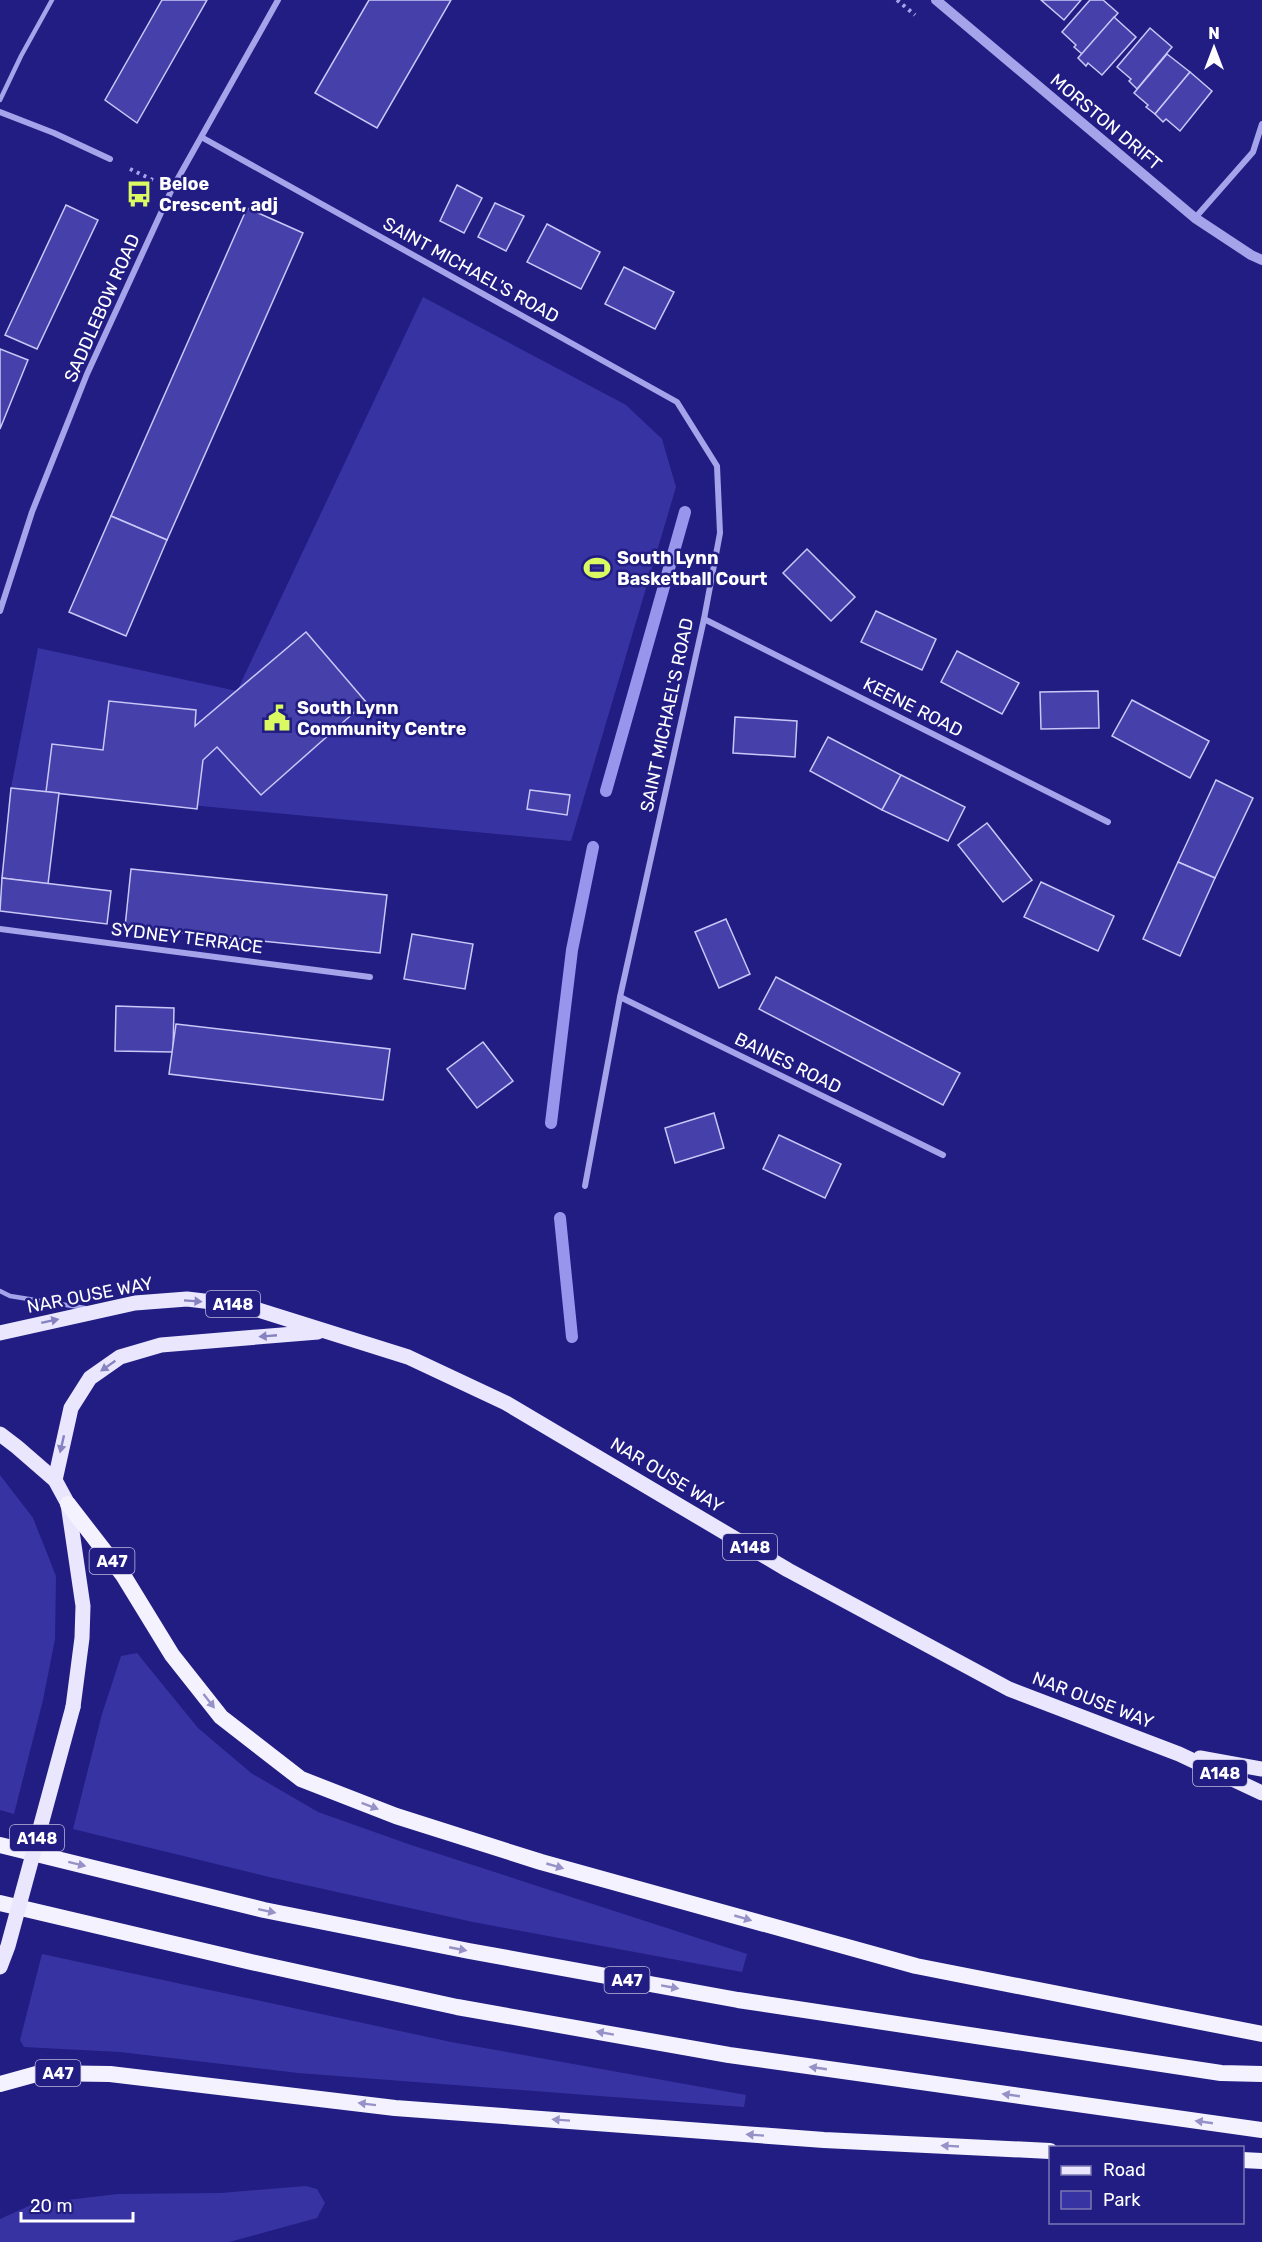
<svg xmlns="http://www.w3.org/2000/svg" width="1262" height="2242" font-family="Rubik,sans-serif">
	<style>
		.green { fill: #3833a2 }
		.lines { fill: none; stroke-linecap: round; stroke-linejoin: round }
		.stream { stroke: #9896ec; stroke-width: 12 }
		.building { fill: #4641aa; stroke: #c9c7f7; stroke-width: 1.5 }
		.path { stroke: #a5a3ea; stroke-width: 4; stroke-dasharray: 3 4.5; stroke-linecap: butt }
		.service { stroke: #a5a3ea; stroke-width: 4.5 }
		.minor { stroke: #a5a3ea; stroke-width: 6 }
		.tertiary { stroke: #a5a3ea; stroke-width: 10 }
		.primary { stroke: #e9e6fe; stroke-width: 15 }
		.trunk { stroke: #f4f2fe; stroke-width: 16 }
		.primary-bridge { stroke: #e9e6fe; stroke-width: 15 }
		.oneway { fill: #8682c0 }
		.oneway2 { fill: #9692c7 }
		.labels { text-anchor: middle; dominant-baseline: central; stroke-width: 5; stroke-linejoin: round; paint-order: stroke }
		.shield { fill: #221d83; stroke: #bdbbda; stroke-width: 1.5 }
		.shield-label { font-size: 16px; font-weight: bold; fill: #fff }
		.street-label { font-size: 18px; fill: #fff; stroke: #221d83 }
		.poi-label { font-size: 18px; font-weight: bold; fill: #fff; stroke: #221d83; text-anchor: start }
	</style>
	<rect width="100%" height="100%" fill="#221d83"/>
	<g class="green">
		<path d="M423 297 626 405 662 439 676 487 571 841 11 788 38 648 237 691Z"/>
		<path d="M0 1475 33 1518 56 1576 55 1639 43 1700 14 1814 0 1810Z"/>
		<path d="M137 1653 198 1728 251 1773 318 1812 411 1845 747 1954 742 1972 473 1922 269 1877 73 1829 102 1714 121 1656Z"/>
		<path d="M42 1954 451 2042 746 2095 744 2107 298 2073 120 2052 24 2047 20 2040Z"/>
		<path d="M306 2186 317 2189 325 2203 317 2218 229 2242H0V2219L33 2204 118 2194 221 2193Z"/>
	</g>
	<g class="lines">
		<g class="stream">
			<path d="M606 791 685 512"/>
			<path d="M551 1123 572 950 593 847"/>
			<path d="M560 1218 572 1337"/>
		</g>
	</g>
	<g class="building">
		<path d="M162 0H207L137 123 105 100Z"/>
		<path d="M369 0H451L377 128 315 93Z"/>
		<path d="M1041 0H1081L1064 20Z"/>
		<path d="M1090 0H1103L1118 13 1082 54 1074 47 1076 45 1062 32Z"/>
		<path d="M1114 17 1136 37 1102 75 1088 63 1086 66 1078 58Z"/>
		<path d="M1150 28 1172 47 1137 89 1129 81 1131 79 1117 67Z"/>
		<path d="M1167 54 1190 72 1155 114 1146 107 1148 105 1134 93Z"/>
		<path d="M1190 72 1212 91 1180 131 1166 119 1163 122 1155 114Z"/>
		<path d="M457 185 482 198 464 233 440 221Z"/>
		<path d="M495 203 524 216 506 251 478 237Z"/>
		<path d="M66 205 98 220 37 349 5 335Z"/>
		<path d="M247 208 303 233 167 540 111 516Z"/>
		<path d="M547 224 600 252 581 289 527 262Z"/>
		<path d="M624 267 674 292 655 329 605 304Z"/>
		<path d="M0 349 28 360 0 429Z"/>
		<path d="M111 516 167 540 126 636 69 612Z"/>
		<path d="M807 549 855 597 831 621 783 573Z"/>
		<path d="M876 611 936 639 922 670 861 642Z"/>
		<path d="M306 632 366 702 261 795 217 747 203 760 197 809 46 792 52 744 103 750 109 701 196 710 195 726Z"/>
		<path d="M957 651 1019 683 1002 714 941 682Z"/>
		<path d="M1098 691 1099 728 1041 729 1040 692Z"/>
		<path d="M1132 700 1209 741 1190 778 1112 736Z"/>
		<path d="M735 717 797 721 795 757 733 753Z"/>
		<path d="M828 737 901 775 882 810 810 771Z"/>
		<path d="M901 775 965 807 948 841 882 810Z"/>
		<path d="M1216 780 1253 798 1215 878 1178 862Z"/>
		<path d="M11 788 59 793 48 884 2 878Z"/>
		<path d="M530 790 570 795 567 815 527 809Z"/>
		<path d="M987 823 1032 880 1003 902 958 845Z"/>
		<path d="M1178 862 1215 878 1180 956 1143 939Z"/>
		<path d="M131 869 387 895 380 953 125 927Z"/>
		<path d="M2 878 111 891 107 924 0 911Z"/>
		<path d="M1041 882 1114 916 1098 951 1024 917Z"/>
		<path d="M726 919 750 974 719 988 695 932Z"/>
		<path d="M412 934 473 944 465 989 404 979Z"/>
		<path d="M776 977 960 1073 943 1105 759 1009Z"/>
		<path d="M116 1006 174 1008 173 1052 115 1051Z"/>
		<path d="M176 1024 390 1049 383 1100 169 1074Z"/>
		<path d="M483 1042 513 1081 477 1108 447 1069Z"/>
		<path d="M714 1113 724 1148 675 1163 665 1128Z"/>
		<path d="M779 1135 841 1164 825 1198 763 1169Z"/>
	</g>
	<g class="lines">
		<g class="path">
			<path d="M897 0 915 15"/>
			<path d="M130 169 153 180"/>
		</g>
		<g class="service">
			<path d="M0 100 21 56 52 0"/>
			<path d="M0 1291 10 1296 85 1308"/>
		</g>
		<g class="minor">
			<path d="M0 112 54 133 110 159"/>
			<path d="M203 138 677 402 717 466 720 533 704 619 620 997 585 1186"/>
			<path d="M1195 218 1253 152 1262 124"/>
			<path d="M0 611 32 512 87 374 172 189 278 0"/>
			<path d="M704 619 1108 822"/>
			<path d="M0 929 370 977"/>
			<path d="M620 997 943 1155"/>
		</g>
		<path class="tertiary" d="M936 0 1195 218 1251 255 1262 260"/>
		<g class="primary">
			<path d="M0 1333 135 1303 187 1299 246 1306 408 1357 506 1403 788 1570 1009 1689 1179 1754 1262 1793"/>
			<path d="M0 1434 17 1447 55 1480 68 1504 83 1606 82 1638 73 1707"/>
			<path d="M55 1480 71 1408 90 1378 120 1357 161 1345 318 1332"/>
			<path d="M1200 1758 1262 1769"/>
		</g>
		<g class="trunk">
			<path d="M68 1504 123 1575 172 1655 221 1717 301 1779 396 1816 541 1862 916 1966 1262 2034"/>
			<path d="M0 1845 264 1910 469 1951 738 2000 1221 2073 1262 2074"/>
			<path d="M0 1903 251 1962 457 2007 729 2055 1262 2130"/>
			<path d="M0 2084 40 2073 110 2074 395 2108 824 2140 1050 2151"/>
			<path d="M1242 2160 1262 2161"/>
		</g>
		<path class="primary-bridge" d="M0 1967 8 1946 73 1707"/>
	</g>
	<defs><path id="oneway-solid" d="M-6-.8H1V-3.2L6.5 0L1 3.2V.8H-6Z" transform="scale(1.5)"/></defs>
	<g class="oneway">
		<use href="#oneway-solid" transform="translate(193 1301) rotate(4)"/>
		<use href="#oneway-solid" transform="translate(50 1321) rotate(-12)"/>
		<use href="#oneway-solid" transform="translate(268 1336) rotate(175)"/>
		<use href="#oneway-solid" transform="translate(108 1366) rotate(145)"/>
		<use href="#oneway-solid" transform="translate(62 1444) rotate(103)"/>
	</g>
	<g class="oneway2">
		<use href="#oneway-solid" transform="translate(209 1701) rotate(52)"/>
		<use href="#oneway-solid" transform="translate(370 1806) rotate(21)"/>
		<use href="#oneway-solid" transform="translate(77 1864) rotate(14)"/>
		<use href="#oneway-solid" transform="translate(555 1866) rotate(16)"/>
		<use href="#oneway-solid" transform="translate(267 1911) rotate(12)"/>
		<use href="#oneway-solid" transform="translate(743 1918) rotate(16)"/>
		<use href="#oneway-solid" transform="translate(458 1949) rotate(11)"/>
		<use href="#oneway-solid" transform="translate(670 1987) rotate(10)"/>
		<use href="#oneway-solid" transform="translate(605 2033) rotate(-170)"/>
		<use href="#oneway-solid" transform="translate(818 2068) rotate(-172)"/>
		<use href="#oneway-solid" transform="translate(1011 2095) rotate(-172)"/>
		<use href="#oneway-solid" transform="translate(367 2104) rotate(-173)"/>
		<use href="#oneway-solid" transform="translate(561 2120) rotate(-176)"/>
		<use href="#oneway-solid" transform="translate(1204 2122) rotate(-172)"/>
		<use href="#oneway-solid" transform="translate(755 2135) rotate(-176)"/>
		<use href="#oneway-solid" transform="translate(950 2146) rotate(-177)"/>
	</g>
	<defs>
		<g id="bus-bare" transform="scale(2.07)"><path d="M-5-6H5V4H4V6H2V4H-2V6H-4V4H-5ZM-3.5-4V0h7V-4ZM-3.5 1.2v1.5H-2V1.2ZM2 1.2v1.5H3.5V1.2Z" fill="#dbfa61" stroke="#221d83" stroke-width="2.5" paint-order="stroke"/></g>
		<g id="stadium-bare" transform="scale(2.07)"><path d="M0-5a6.5 5 0 1 0 0 10a6.5 5 0 1 0 0-10ZM-3.5-1.8h7v3.6h-7Z" fill="#dbfa61" stroke="#221d83" stroke-width="2.5" paint-order="stroke"/></g>
		<g id="civic-bare" transform="scale(2.07)"><path d="M-.6-6.5H3V-4.5H.6V-3L4-1V1h2V6H-6V1h2V-1L-.6-3ZM-1.2 2.5V6h2.4V2.5Z" fill="#dbfa61" stroke="#221d83" stroke-width="2.5" paint-order="stroke"/></g>
	</defs>
	<g fill-rule="evenodd">
		<use href="#bus-bare" x="139" y="194"/>
		<use href="#stadium-bare" x="597" y="568"/>
		<use href="#civic-bare" x="277" y="718"/>
	</g>
	<g class="labels">
		<g class="shield">
			<rect x="206" y="1291" width="54" height="26" rx="4.5"/>
			<rect x="723" y="1534" width="54" height="26" rx="4.5"/>
			<rect x="89.5" y="1548" width="45" height="26" rx="4.5"/>
			<rect x="1193" y="1760" width="54" height="26" rx="4.5"/>
			<rect x="10" y="1825" width="54" height="26" rx="4.5"/>
			<rect x="604.5" y="1967" width="45" height="26" rx="4.5"/>
			<rect x="35.5" y="2060" width="45" height="26" rx="4.5"/>
		</g>
		<g class="shield-label">
			<text x="233" y="1304">A148</text>
			<text x="750" y="1547">A148</text>
			<text x="112" y="1561">A47</text>
			<text x="1220" y="1773">A148</text>
			<text x="37" y="1838">A148</text>
			<text x="627" y="1980">A47</text>
			<text x="58" y="2073">A47</text>
		</g>
		<g class="street-label">
			<text transform="translate(1106 122) rotate(40)">MORSTON DRIFT</text>
			<text transform="translate(471 270) rotate(29)">SAINT MICHAEL'S ROAD</text>
			<text transform="translate(102 308) rotate(-66)">SADDLEBOW ROAD</text>
			<text transform="translate(913 707) rotate(27)">KEENE ROAD</text>
			<text transform="translate(667 715) rotate(-78)">SAINT MICHAEL'S ROAD</text>
			<text transform="translate(187 938) rotate(7)">SYDNEY TERRACE</text>
			<text transform="translate(788 1063) rotate(26)">BAINES ROAD</text>
			<text transform="translate(90 1295) rotate(-11)">NAR OUSE WAY</text>
			<text transform="translate(667 1475) rotate(31)">NAR OUSE WAY</text>
			<text transform="translate(1093 1700) rotate(21)">NAR OUSE WAY</text>
		</g>
		<g class="poi-label">
			<text x="159" y="184">Beloe<tspan x="159" dy="21">Crescent, adj</tspan></text>
			<text x="617" y="558">South Lynn<tspan x="617" dy="21">Basketball Court</tspan></text>
			<text x="297" y="708">South Lynn<tspan x="297" dy="21">Community Centre</tspan></text>
		</g>
	</g>
	<rect x="1049" y="2146" width="195" height="78" fill="#221d83" stroke="#7a77b5" stroke-width="1.5"/>
	<rect x="1061" y="2166" width="30" height="9" fill="#e9e6fe" stroke="#7a77b5" stroke-width="1.5"/>
	<text x="1103" y="2176" font-size="18" fill="#ffffff">Road</text>
	<rect x="1061" y="2191" width="30" height="18" fill="#3833a2" stroke="#7a77b5" stroke-width="1.5"/>
	<text x="1103" y="2206" font-size="18" fill="#ffffff">Park</text>
	<g transform="translate(1214 48)" stroke="#221d83" stroke-width="4.5" paint-order="stroke">
	<path d="M0-4.5L10 22L0 15L-10 22Z" fill="#ffffff"/>
	<text y="-9" font-size="16" font-weight="bold" text-anchor="middle" fill="#ffffff">N</text>
	</g>
	<path d="M21 2212v9h112v-9" fill="none" stroke="#ffffff" stroke-width="3"/>
	<text x="30" y="2212" font-size="18" fill="#ffffff" stroke="#221d83" stroke-width="4.5" paint-order="stroke">20 m</text>
</svg>
